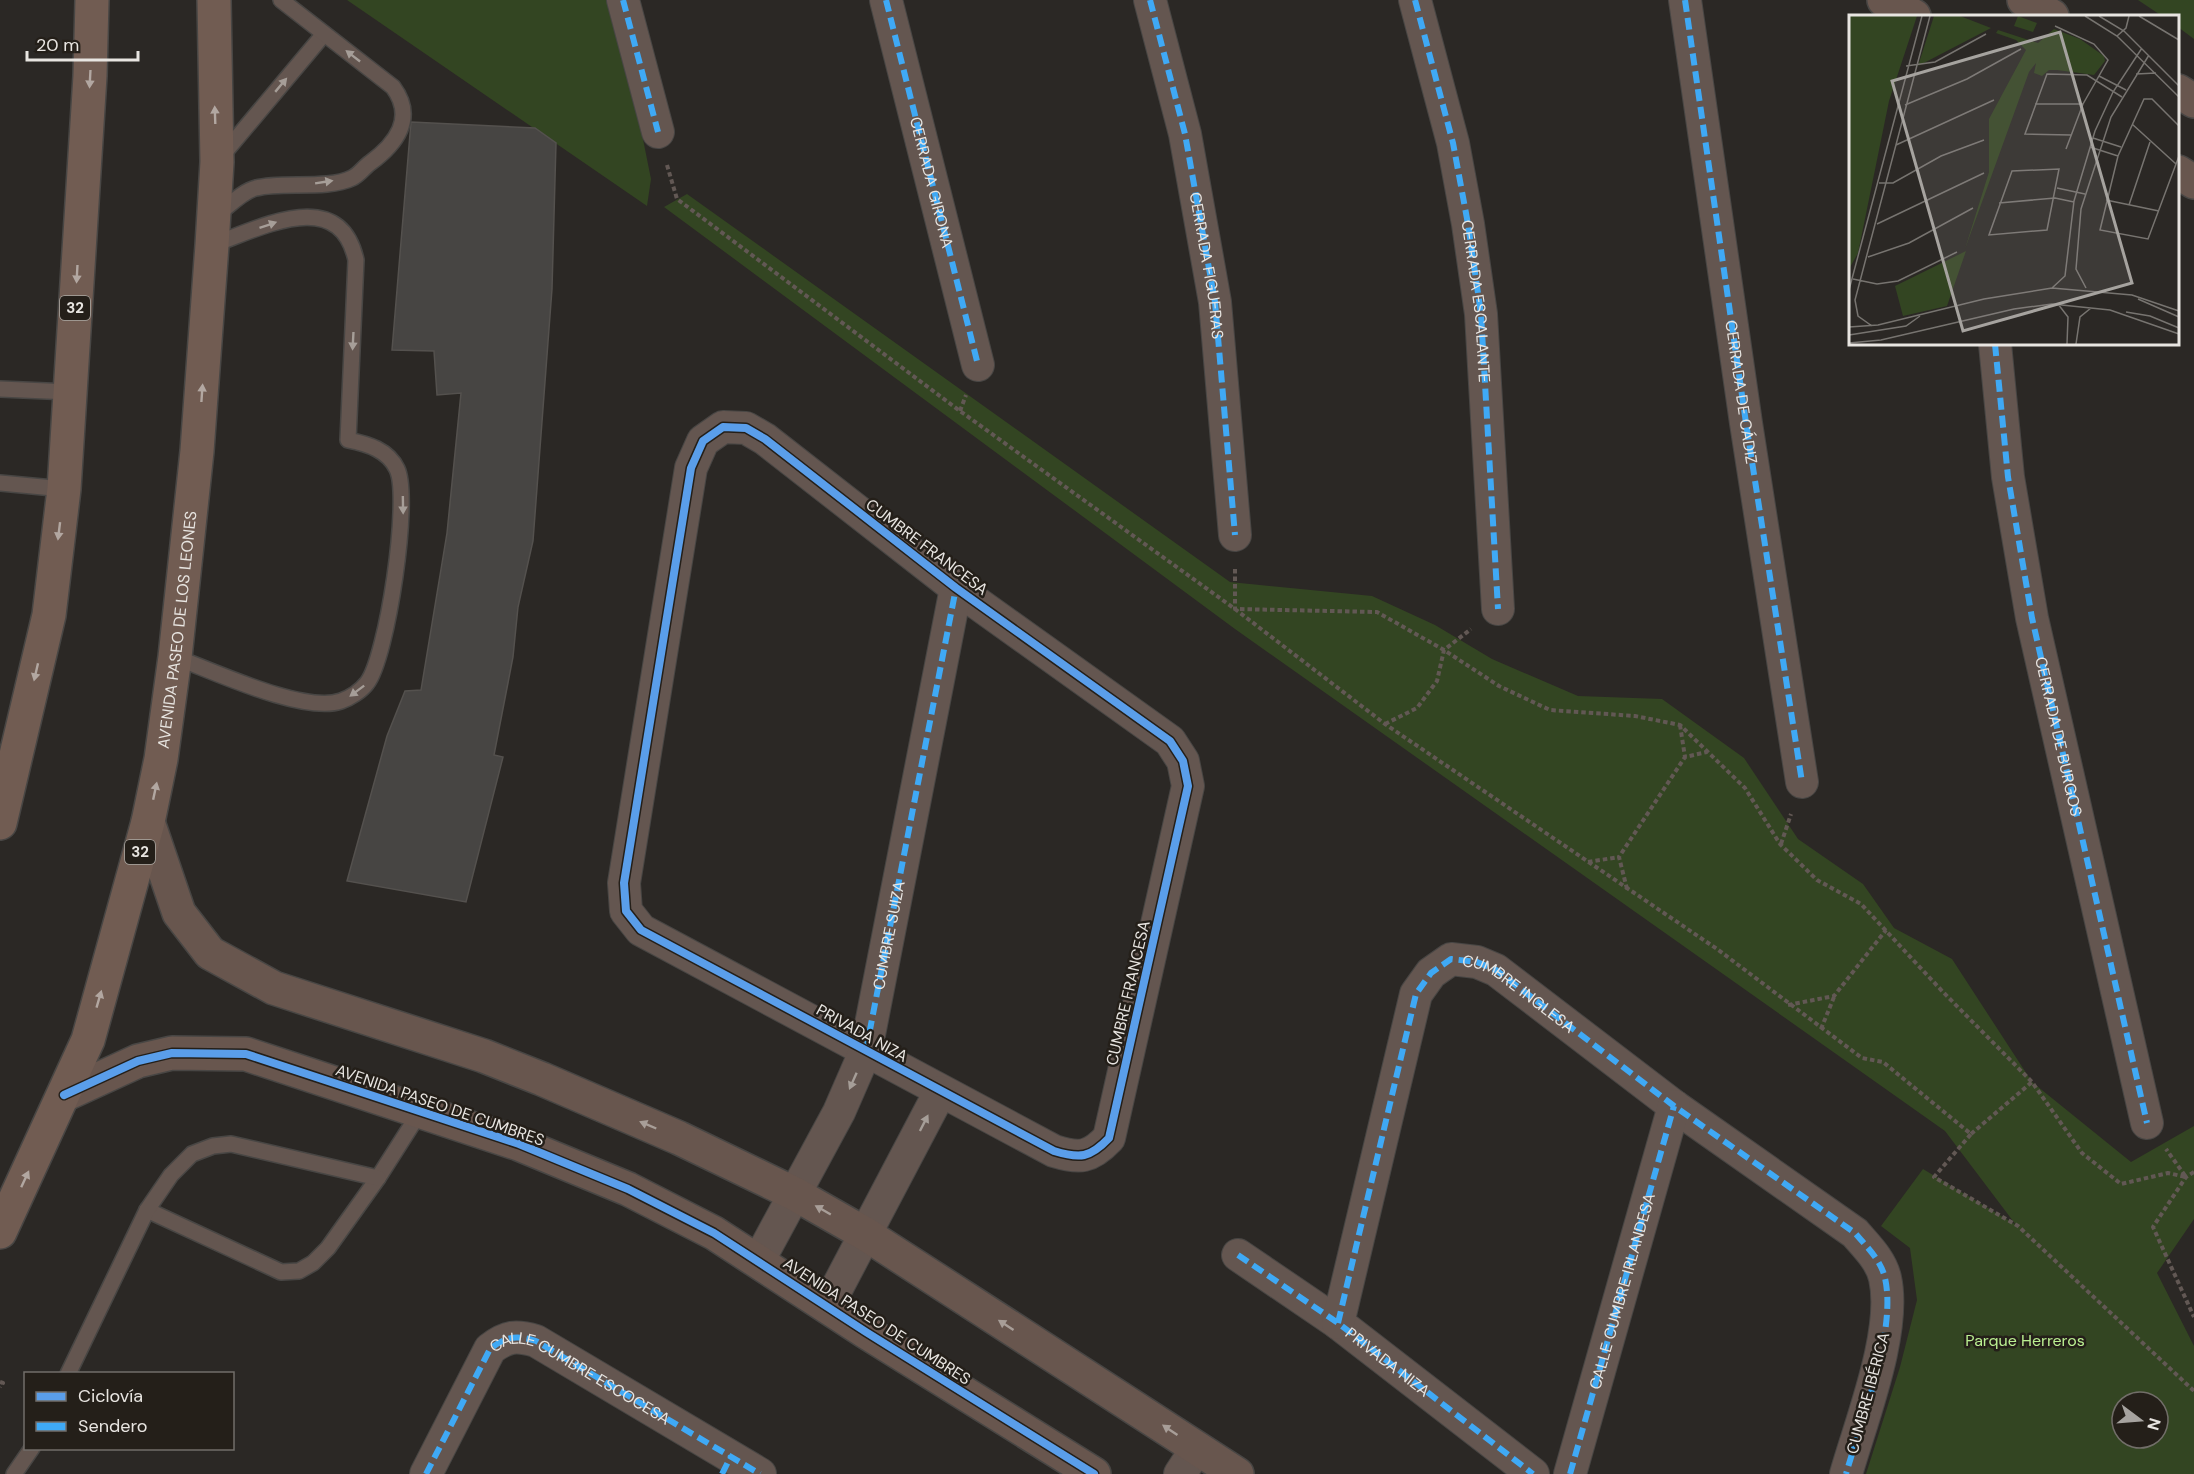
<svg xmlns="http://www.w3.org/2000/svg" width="2194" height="1474" font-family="'DM Sans',sans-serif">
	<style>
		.green { fill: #334522; fill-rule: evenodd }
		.building { fill: #474543; stroke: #54514e; stroke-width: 1.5 }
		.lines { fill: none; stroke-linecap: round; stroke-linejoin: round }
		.lane-casing { stroke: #484644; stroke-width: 18 }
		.street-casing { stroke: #484644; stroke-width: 34 }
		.secondary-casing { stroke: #484644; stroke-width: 36 }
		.primary-casing { stroke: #484644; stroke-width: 36 }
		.path { stroke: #625854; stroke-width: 4; stroke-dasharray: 4.5 3; stroke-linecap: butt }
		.lane { stroke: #645650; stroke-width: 15 }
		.street { stroke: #645650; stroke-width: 32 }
		.secondary { stroke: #68564e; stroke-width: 33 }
		.primary { stroke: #715c52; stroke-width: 33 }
		.quiet { stroke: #3fa9f5; stroke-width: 6; stroke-dasharray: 12 6; stroke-linecap: butt }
		.cycleway-casing { stroke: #241f19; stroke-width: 11 }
		.cycleway { stroke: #5a9eea; stroke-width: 8 }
		.oneway { fill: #a69e98 }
		.oneway2 { fill: #b2a7a1 }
		.oneway3 { fill: #a89e98 }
		.labels { text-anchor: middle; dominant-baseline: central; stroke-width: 5; stroke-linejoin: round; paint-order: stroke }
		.shield { fill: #241f19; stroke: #adaaa5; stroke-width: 1.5 }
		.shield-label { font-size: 15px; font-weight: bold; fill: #e8e5e1 }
		.street-label { font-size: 16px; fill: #e8e5e1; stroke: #241f19 }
		.park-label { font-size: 16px; fill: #baef91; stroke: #241f19 }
		.inset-road { fill: none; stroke: #777470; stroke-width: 1.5 }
		.view { fill: #a6a39f; fill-opacity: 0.15; stroke: #a6a39f; stroke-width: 3 }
		.inset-edge { fill: none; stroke: #e8e5e1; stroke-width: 3 }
	</style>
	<rect width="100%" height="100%" fill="#2b2825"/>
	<g class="green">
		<path d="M347 0H615L651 179 647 206Z"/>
		<path d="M2138 0H2194V39L2178 27V16H2162Z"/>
		<path d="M687 194 1230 582 1372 596 1435 625 1492 659 1578 696 1662 699 1744 758 1798 839 1863 884 1894 928 1952 959 2032 1082 2131 1162 2194 1126V1219L2157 1273 2194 1346V1474H1866L1900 1367 1917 1300 1910 1248 1881 1226 1923 1169 2016 1225 1945 1131 1235 629 664 207ZM2122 1402H2158V1438H2122Z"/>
	</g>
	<path class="building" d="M411 122 535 128 556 143 552 289 533 541 518 607 513 657 494 755 503 757 466 902 347 881 387 736 405 691 421 690 447 533 461 393 437 395 434 351 392 350Z"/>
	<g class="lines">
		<g class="lane-casing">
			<g id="lane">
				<path d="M220 158 324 34"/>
				<path d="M214 217C226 209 242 191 256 188 281 181 328 190 352 178 359 175 364 167 370 163 396 144 416 118 393 87L281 0"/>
				<path d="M0 389 70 392"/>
				<path d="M0 483 64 489"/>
				<path d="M175 657C213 671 304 714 341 701 350 698 361 691 367 683 387 658 411 498 397 469 388 450 368 444 348 440L356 260C339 185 261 228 212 245"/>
				<path d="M147 1210 281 1272 299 1271 313 1263 328 1248 378 1178 420 1112"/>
				<path d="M68 1374 147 1210 171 1175 192 1154 213 1146 231 1144 378 1178"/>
				<path d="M14 1474 32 1448"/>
			</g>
		</g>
		<g class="street-casing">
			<g id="street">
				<path d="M623 0 658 132"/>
				<path d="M886 0 978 365"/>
				<path id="s1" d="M1150 0 1185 134 1215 302 1235 535"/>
				<path id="s2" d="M1415 0 1453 143 1468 224 1481 314 1498 609"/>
				<path id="s3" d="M1685 0 1746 423 1802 782"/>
				<path id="s4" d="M1995 344 2008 477 2032 618 2147 1123"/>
				<path d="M723 427 746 428 765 439 956 588 1170 741 1183 761 1188 786 1109 1138C1090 1158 1080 1159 1054 1151L641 930 626 911 624 883 691 468 703 441Z"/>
				<path d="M1238 1255 1338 1323 1533 1474"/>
				<path d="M759 1260 839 1112 866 1050 956 588"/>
				<path d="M828 1305 940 1092"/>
				<path id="s5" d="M1338 1323 1416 994 1431 973 1451 959 1477 962 1496 970 1674 1106 1855 1233C1866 1246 1881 1260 1885 1278 1897 1331 1861 1421 1846 1474"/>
				<path id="s6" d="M426 1474 490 1349C507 1336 516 1335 536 1341L760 1474"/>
				<path d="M1180 1474 1197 1448"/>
				<path d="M1570 1474 1674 1106"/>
			</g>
		</g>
		<g class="secondary-casing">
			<g id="secondary">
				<path d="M1884 0 1914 16"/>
				<path d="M2024 0 2052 16"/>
				<path d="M2178 91 2194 101"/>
				<path d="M2178 172 2194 182"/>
				<path d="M148 822 179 913 210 953 274 988 484 1056 542 1079 679 1138 795 1194 867 1235 1237 1474"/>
				<path d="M64 1095 138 1061 172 1053 246 1054 519 1144 628 1189 714 1233 866 1332 1094 1474"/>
			</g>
		</g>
		<g class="primary-casing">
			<g id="primary">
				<path d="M0 823 49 615 64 489 90 76 92 0"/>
				<path id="s7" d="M0 1232 88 1040 148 822 161 759 175 657 197 451 212 245 217 162 214 0"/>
			</g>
		</g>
		<g class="path">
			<path d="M667 165 677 199 960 411 1235 609 1385 724 1717 949 1862 1058 1883 1062 1971 1134 1934 1177 2018 1226 2194 1391"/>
			<path d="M960 411 966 395"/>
			<path d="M1235 569V609L1377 612 1444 650 1499 686 1550 710 1635 716 1680 725 1745 788 1780 844 1817 880 1861 904 1943 992 2032 1082 2082 1153 2121 1184 2168 1173 2186 1177 2166 1149"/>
			<path d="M1385 724 1417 708 1437 681 1444 650 1471 629"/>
			<path d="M1680 725 1685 757"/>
			<path d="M1781 844 1791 814"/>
			<path d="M1588 862 1619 857"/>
			<path d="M1627 889 1619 857 1685 757 1707 752"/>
			<path d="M1788 1005 1834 996 1886 930"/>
			<path d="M1821 1029 1834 997"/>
			<path d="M1971 1134 2032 1082"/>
			<path d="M2194 1172 2186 1177 2153 1227 2194 1317"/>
			<path d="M0 1382 3 1383 0 1387"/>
		</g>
		<use href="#lane" class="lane"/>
		<use href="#street" class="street"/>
		<use href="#secondary" class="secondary"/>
		<use href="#primary" class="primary"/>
		<g class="quiet">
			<path d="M623 0 658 132"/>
			<path id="s8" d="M886 0 978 365"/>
			<path d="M1150 0 1185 134 1215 302 1235 535"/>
			<path d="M1415 0 1453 143 1468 224 1481 314 1498 609"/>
			<path d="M1685 0 1746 423 1802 782"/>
			<path d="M1995 344 2008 477 2032 618 2147 1123"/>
			<path id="s9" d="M866 1050 956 588"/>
			<path id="s10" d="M1238 1255 1338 1323 1533 1474"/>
			<path d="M1338 1323 1416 994 1431 973 1451 959 1477 962 1496 970 1674 1106 1855 1233C1866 1246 1881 1260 1885 1278 1897 1331 1861 1421 1846 1474"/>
			<path d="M426 1474 490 1349C507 1336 516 1335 536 1341L760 1474"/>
			<path d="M722 1474 731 1456"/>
			<path id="s11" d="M1570 1474 1674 1106"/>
		</g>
		<g class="cycleway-casing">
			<g id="cycleway">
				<path d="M723 427 746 428 765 439 956 588 1170 741 1183 761 1188 786 1109 1138C1090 1158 1080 1159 1054 1151L641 930 626 911 624 883 691 468 703 441Z"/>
				<path d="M64 1095 138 1061 172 1053 246 1054 519 1144 628 1189 714 1233 866 1332 1094 1474"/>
			</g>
		</g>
		<use href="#cycleway" class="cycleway"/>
	</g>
	<defs><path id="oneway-solid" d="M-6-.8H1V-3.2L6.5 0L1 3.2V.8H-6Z" transform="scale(1.5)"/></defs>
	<g class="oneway">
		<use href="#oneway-solid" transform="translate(353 56) rotate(-142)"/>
		<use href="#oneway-solid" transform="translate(281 85) rotate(-50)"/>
		<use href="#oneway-solid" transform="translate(324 182) rotate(-9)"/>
		<use href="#oneway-solid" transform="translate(268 225) rotate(-19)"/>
		<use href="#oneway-solid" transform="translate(353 341) rotate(93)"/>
		<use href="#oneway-solid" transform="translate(403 505) rotate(89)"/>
		<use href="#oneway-solid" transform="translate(357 691) rotate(143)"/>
		<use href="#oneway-solid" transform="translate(853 1081) rotate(114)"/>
		<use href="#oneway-solid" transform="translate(924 1123) rotate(-63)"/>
	</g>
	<g class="oneway2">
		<use href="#oneway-solid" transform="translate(90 79) rotate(93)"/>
		<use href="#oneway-solid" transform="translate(215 115) rotate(-92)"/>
		<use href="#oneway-solid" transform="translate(77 274) rotate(93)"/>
		<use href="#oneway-solid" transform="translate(202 393) rotate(-86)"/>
		<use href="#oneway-solid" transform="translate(59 531) rotate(97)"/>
		<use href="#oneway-solid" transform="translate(36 672) rotate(103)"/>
		<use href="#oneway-solid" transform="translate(155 791) rotate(-78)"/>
		<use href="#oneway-solid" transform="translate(99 999) rotate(-74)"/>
		<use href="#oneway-solid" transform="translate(25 1179) rotate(-65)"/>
	</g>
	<g class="oneway3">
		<use href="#oneway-solid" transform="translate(648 1125) rotate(-157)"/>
		<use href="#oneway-solid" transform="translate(823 1210) rotate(-150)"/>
		<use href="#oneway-solid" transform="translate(1006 1325) rotate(-147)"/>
		<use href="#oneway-solid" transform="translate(1170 1430) rotate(-146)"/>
	</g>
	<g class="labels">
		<g class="shield">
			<rect x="60" y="296" width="30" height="24" rx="4.5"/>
			<rect x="125" y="840" width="30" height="24" rx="4.5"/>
		</g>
		<g class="shield-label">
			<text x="75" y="308">32</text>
			<text x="140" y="852">32</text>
		</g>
		<g class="street-label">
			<text stroke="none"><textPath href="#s8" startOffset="188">CERRADA GIRONA</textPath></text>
			<text stroke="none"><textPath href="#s1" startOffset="272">CERRADA FIGUERAS</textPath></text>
			<text stroke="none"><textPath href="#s2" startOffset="308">CERRADA ESCALANTE</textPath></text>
			<text stroke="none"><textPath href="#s3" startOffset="396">CERRADA DE CÁDIZ</textPath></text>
			<text transform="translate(927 547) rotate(37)">CUMBRE FRANCESA</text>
			<text stroke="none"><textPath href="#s7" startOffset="632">AVENIDA PASEO DE LOS LEONES</textPath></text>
			<text stroke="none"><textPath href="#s4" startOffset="398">CERRADA DE BURGOS</textPath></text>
			<text stroke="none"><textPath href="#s9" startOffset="117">CUMBRE SUIZA</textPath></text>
			<text transform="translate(1128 993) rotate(-77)">CUMBRE FRANCESA</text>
			<text stroke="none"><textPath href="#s5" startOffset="466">CUMBRE INGLESA</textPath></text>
			<text transform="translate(862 1033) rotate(29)">PRIVADA NIZA</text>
			<text transform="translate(440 1105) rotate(19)">AVENIDA PASEO DE CUMBRES</text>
			<text stroke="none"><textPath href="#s11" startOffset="190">CALLE CUMBRE IRLANDESA</textPath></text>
			<text transform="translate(877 1321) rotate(33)">AVENIDA PASEO DE CUMBRES</text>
			<text stroke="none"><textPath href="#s10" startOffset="184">PRIVADA NIZA</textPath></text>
			<text stroke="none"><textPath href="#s6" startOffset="243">CALLE CUMBRE ESCOCESA</textPath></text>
			<text transform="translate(1868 1393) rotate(-75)">CUMBRE IBÉRICA</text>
		</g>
		<g class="park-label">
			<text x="2025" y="1340">Parque Herreros</text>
		</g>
	</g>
	<g transform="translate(1849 15)">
		<rect width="330" height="330" fill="#2b2825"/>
		<path d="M0 1H68L40 86 9 238 0 254ZM85 1H111L142 13 69 51ZM169 1 188 8 184 17 165 11ZM205 14 231 24 255 41 256 46 245 60 208 55H200L193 61 185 58 187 48 180 57 116 234 140 157V104L177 35 167 25 147 18 149 15 189 28ZM117 236 98 291 54 301 46 271Z" fill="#334522"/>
		<path class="inset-road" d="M236 1 268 21 330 82M250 1 275 16 330 71M290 1 330 25M206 11 245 29 259 45 234 89 217 134M268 21 277 13 280 1M57 51 86 47 137 19M287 59 307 58M250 61 277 75M186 89H234M56 90 118 64 172 34M283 109 327 149M330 111 303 84H295L269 141 251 215 299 224 330 141M222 120 176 119 198 59 238 60 273 82M244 123 272 132M47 130 145 85M241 132 269 141M210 154 198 215 140 220 163 156ZM30 168H44L92 141 135 125M208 173 236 179M257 185 310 196M150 188 206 183 225 187M280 190 301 127M28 209 135 158M19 242 60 228 124 193M4 264 28 269 49 266 108 237M203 273 216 261 225 186 246 116 264 77 293 33M237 273 227 254 232 194 262 102 300 40M0 275 73 1M289 284 330 302M209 289 219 302 218 329M277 297 301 301 330 313M23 311 9 301 6 285 81 1M0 312 29 310 135 284 203 273 283 280 330 296M0 320 57 311 71 301M0 328 32 325 165 294 203 289 261 295 330 319M227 329 231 302 242 293"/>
		<path class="view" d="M211 17 283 268 114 316 43 66Z"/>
		<rect width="330" height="330" class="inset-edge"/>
	</g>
	<rect x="24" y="1372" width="210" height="78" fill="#241f19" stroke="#726e69" stroke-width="1.5"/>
	<rect x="36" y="1392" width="30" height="9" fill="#5a9eea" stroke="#726e69" stroke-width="1.5"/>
	<text x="78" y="1402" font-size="18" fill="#e8e5e1">Ciclovía</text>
	<rect x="36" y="1422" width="30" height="9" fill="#3fa9f5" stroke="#726e69" stroke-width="1.5"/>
	<text x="78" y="1432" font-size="18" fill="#e8e5e1">Sendero</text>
	<g transform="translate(2140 1420) rotate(106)"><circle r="28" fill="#241f19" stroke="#726e69" stroke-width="1.5"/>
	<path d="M0-4.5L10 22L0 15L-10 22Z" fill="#a6a39f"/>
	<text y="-9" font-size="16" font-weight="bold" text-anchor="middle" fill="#e8e5e1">N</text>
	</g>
	<path d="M27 51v9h111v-9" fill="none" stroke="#e8e5e1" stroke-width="3"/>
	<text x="36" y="51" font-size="18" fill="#e8e5e1" stroke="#241f19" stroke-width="4.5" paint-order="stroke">20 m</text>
</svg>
